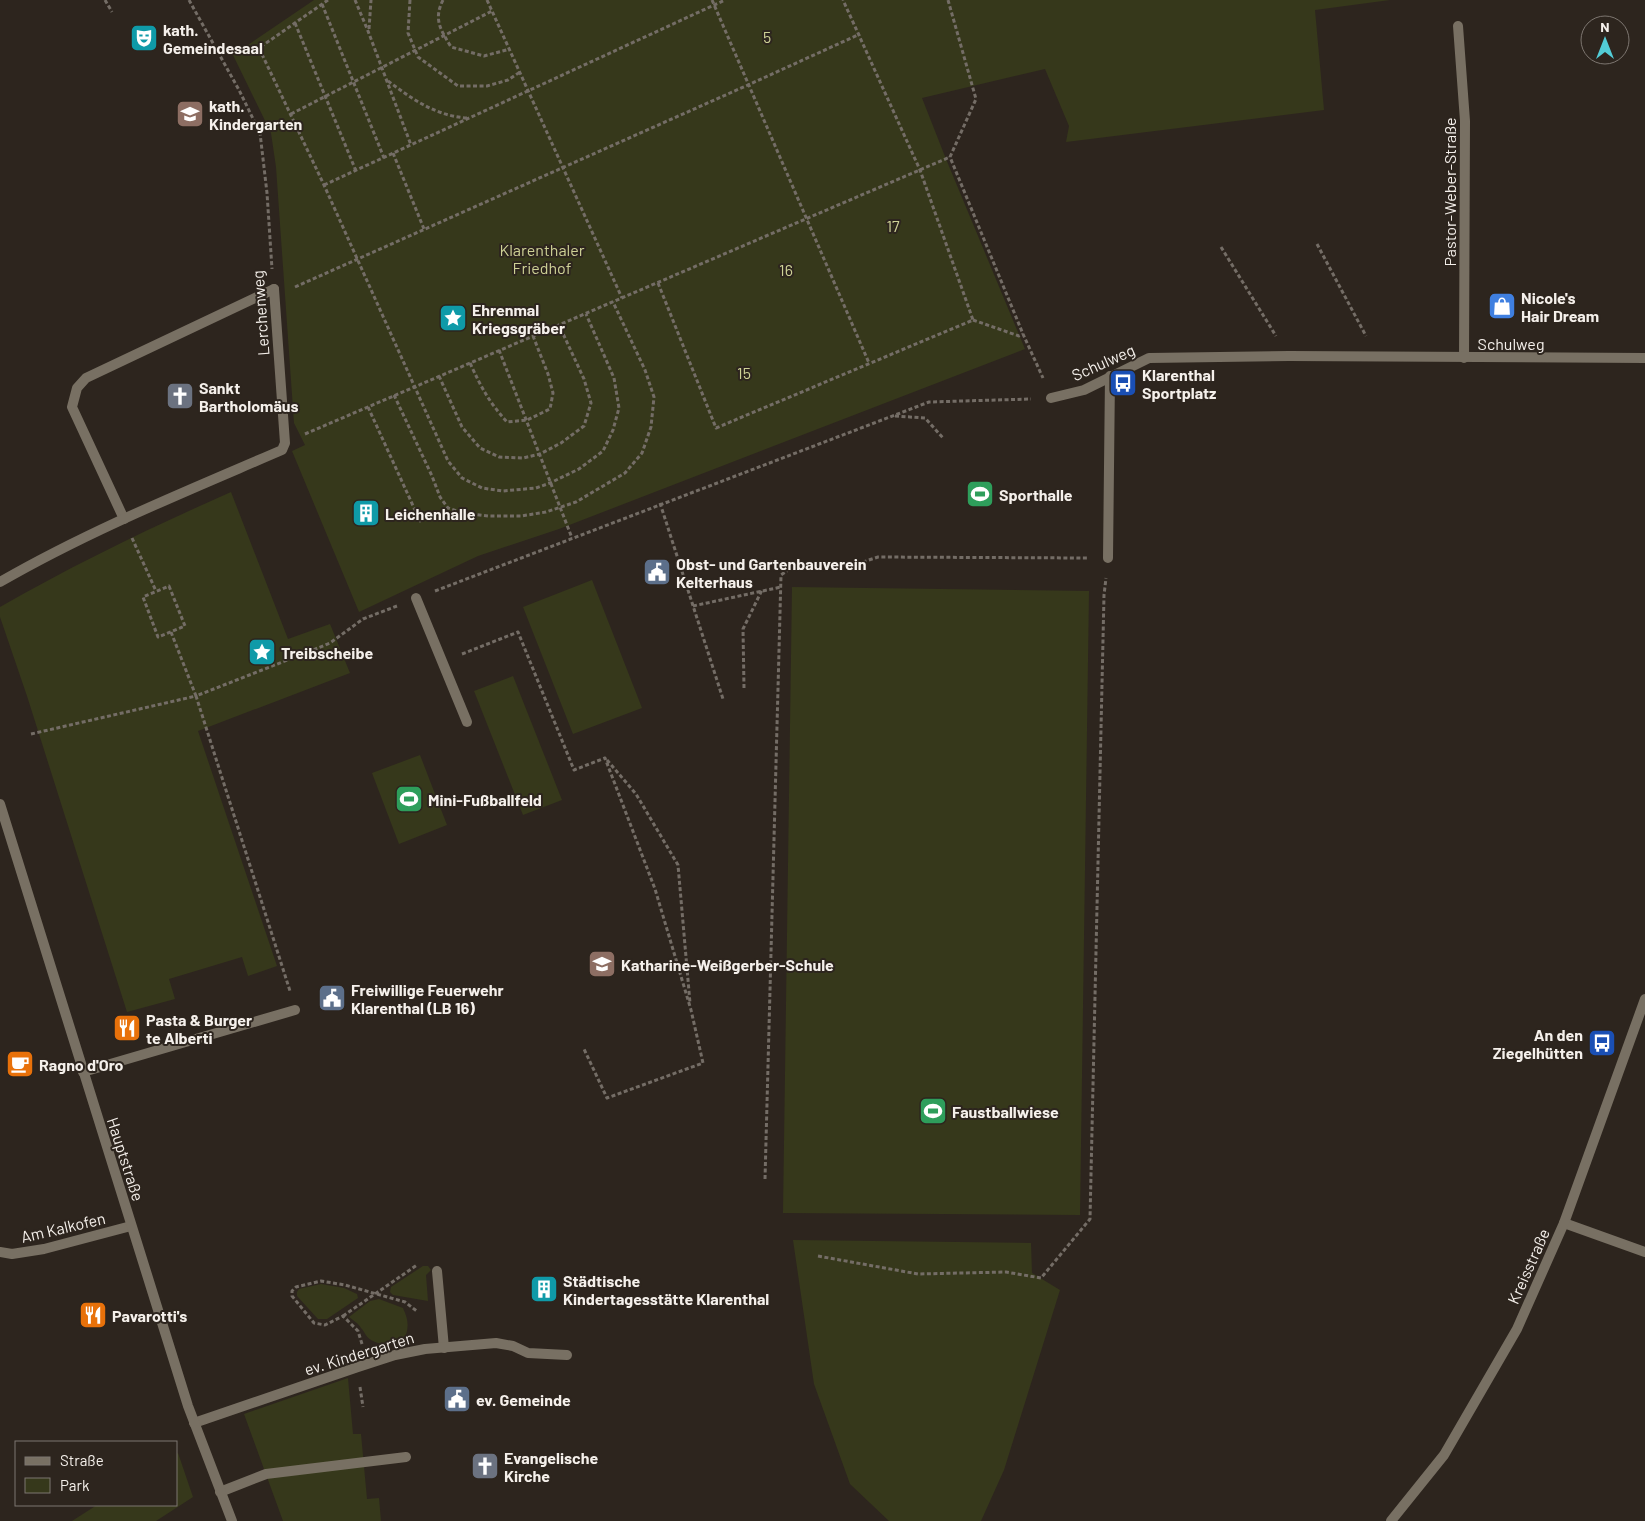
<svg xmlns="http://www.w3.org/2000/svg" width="1645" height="1521" font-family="Barlow,sans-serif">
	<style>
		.green { fill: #36381b }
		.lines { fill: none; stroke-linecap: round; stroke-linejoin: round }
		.path { stroke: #746d66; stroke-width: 3; stroke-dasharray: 4 2.5; stroke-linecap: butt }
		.service { stroke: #787063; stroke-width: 10 }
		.minor { stroke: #787063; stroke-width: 10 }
		.tertiary { stroke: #787063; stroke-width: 10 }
		.labels { text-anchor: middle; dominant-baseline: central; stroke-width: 4; stroke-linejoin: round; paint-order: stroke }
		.poi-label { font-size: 16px; font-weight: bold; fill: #f5f0eb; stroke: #2d251e; text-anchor: start }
		.park-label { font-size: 16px; fill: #ced196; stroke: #2d251e }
		.street-label { font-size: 16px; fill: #f5f0eb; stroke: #2d251e }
	</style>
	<rect width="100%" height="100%" fill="#2d251e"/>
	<g class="green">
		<path d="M314 0H1390L1315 10 1324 110 1066 142 1069 126 1045 69 922 98 946 159 1025 349 559 529 478 556 359 612 292 451 305 445 294 423 276 167 271 133 233 55Z"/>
		<path d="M231 492 288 639 330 624 350 673 198 731 277 966 248 976 242 957 169 979 175 999 127 1012 27 696 0 617V607C75 564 152 527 231 492Z"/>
		<path d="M592 580 642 708 573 734 523 607Z"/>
		<path d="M792 587 1089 591 1080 1215 783 1213Z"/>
		<path d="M513 676 562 800 523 815 474 691Z"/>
		<path d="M420 755 447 825 399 844 372 773Z"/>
		<path d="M793 1240 1031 1243 1032 1273 1060 1290 1004 1470 981 1521H889L850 1484 814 1384Z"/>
		<path d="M423 1266H428L431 1270 426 1275 428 1301 393 1295 390 1292 391 1287Z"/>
		<path d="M321 1284 344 1288 357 1294 358 1298 327 1319H318L297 1296V1292L299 1289Z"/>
		<path d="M379 1299 403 1308C406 1315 409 1322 407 1331 404 1346 382 1347 371 1340 365 1336 365 1332 361 1328 359 1324 353 1320 349 1317L370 1301Z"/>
		<path d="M348 1378 353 1434H361L367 1499 379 1498 381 1521H283L244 1414Z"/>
		<path d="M178 1453 193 1497 156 1521H72L97 1505H176V1454Z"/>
	</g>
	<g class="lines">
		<g class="path">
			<path d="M105 0 112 12"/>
			<path d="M189 0 239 90 260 133 267 193 272 269"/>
			<path d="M328 0 259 48 324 185 448 461 462 478 482 488 503 491 536 488 550 483 579 469 603 451 613 430 619 408 614 378 586 314"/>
			<path d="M355 0 368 31 411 145"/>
			<path d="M410 0 408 33 418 57 458 86H487L508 80 520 72"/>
			<path d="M443 0C433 20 441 30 451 47L484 56 510 49"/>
			<path d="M487 0 622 298"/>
			<path d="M712 0 869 363"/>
			<path d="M948 0 976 99 950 157 1023 334 1043 378"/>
			<path d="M322 4 384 158"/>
			<path d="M295 23 356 171"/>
			<path d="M369 29 371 0"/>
			<path d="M388 81C412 99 436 116 467 118"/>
			<path d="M291 114 492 11"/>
			<path d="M393 153 424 229"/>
			<path d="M324 185 725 0"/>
			<path d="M1317 244 1366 336"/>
			<path d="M1221 247 1276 336"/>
			<path d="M658 283 716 428 973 320 920 170 843 0"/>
			<path d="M295 287 748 85 860 34"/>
			<path d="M973 320 1019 336 1023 334"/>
			<path d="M499 350 572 538"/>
			<path d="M470 363C481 387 489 402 507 422L527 420 550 409 553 393 548 374 533 336"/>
			<path d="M439 376 462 427 480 448 499 457 523 458 540 454 561 443 584 426 591 403 584 379 559 325"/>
			<path d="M394 395 432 476 440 497 448 508 463 513 488 516H521L546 512 576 502 625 473 642 453 651 427 654 397 645 370 613 302"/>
			<path d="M368 407 420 521 448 508"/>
			<path d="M895 416 925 418 944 439"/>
			<path d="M305 434 950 157"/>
			<path d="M660 503 723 699"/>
			<path d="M132 538 156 591"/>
			<path d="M169 586 185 626 158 637 143 597Z"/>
			<path d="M435 591 929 402 1031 399"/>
			<path d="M693 606 781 587"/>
			<path d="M171 632 196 696 313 650 330 643 363 619 397 606"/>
			<path d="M462 654 518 632 574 770 605 758 655 889 691 1010 703 1063 607 1098 584 1049"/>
			<path d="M744 688 743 629 762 590"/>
			<path d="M31 734 196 696 290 991"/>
			<path d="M607 760 636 794 678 865 690 1003"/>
			<path d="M765 1179 781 575 796 565 863 562 878 557 1087 558"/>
			<path d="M818 1256 918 1274 1006 1272 1041 1278 1090 1219 1104 595 1106 578"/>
			<path d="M343 1316 417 1265"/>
			<path d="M362 1344 358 1331 343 1316 325 1325 314 1323 292 1296V1291L296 1287 321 1281 345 1285 405 1302 418 1312"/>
			<path d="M360 1387 363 1407"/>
		</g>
		<g class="service">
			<path d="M124 519 72 407 77 388 86 378 274 289"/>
			<path d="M1108 558 1110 376"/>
			<path d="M416 598 467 722"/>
			<path d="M83 1072 295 1010"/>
			<path d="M437 1271 444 1348"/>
			<path d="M194 1423 358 1367 395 1355 425 1349 496 1343 513 1346 528 1353 567 1355"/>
			<path d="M220 1492 266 1474 406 1457"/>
		</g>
		<g class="minor">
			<path d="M1458 26 1465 121 1464 358"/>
			<path d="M1051 398 1084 390 1149 358 1289 356 1645 358"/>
			<path d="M0 582C90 530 187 491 282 450L285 443 274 289"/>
			<path d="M1564 1223 1645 1252"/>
			<path d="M0 1252 12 1254 44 1249 131 1226"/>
		</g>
		<g class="tertiary">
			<path d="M0 804 188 1406 232 1521"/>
			<path d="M1391 1521 1444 1455 1517 1329 1564 1223 1645 999"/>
		</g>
	</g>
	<defs>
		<g id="theatre-square" transform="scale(1.4375)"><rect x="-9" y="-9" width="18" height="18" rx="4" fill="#0f9aa8" stroke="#2d251e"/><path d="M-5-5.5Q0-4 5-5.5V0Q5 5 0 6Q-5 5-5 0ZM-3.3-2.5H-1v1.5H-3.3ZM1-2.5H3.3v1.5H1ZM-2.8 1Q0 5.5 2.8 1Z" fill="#fff"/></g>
		<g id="school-square" transform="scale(1.4375)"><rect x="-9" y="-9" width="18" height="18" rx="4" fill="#8d6e63" stroke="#2d251e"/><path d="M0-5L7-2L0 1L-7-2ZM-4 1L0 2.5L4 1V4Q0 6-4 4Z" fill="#fff"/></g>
		<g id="shop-square" transform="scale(1.4375)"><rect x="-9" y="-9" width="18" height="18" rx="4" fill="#3f7fe0" stroke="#2d251e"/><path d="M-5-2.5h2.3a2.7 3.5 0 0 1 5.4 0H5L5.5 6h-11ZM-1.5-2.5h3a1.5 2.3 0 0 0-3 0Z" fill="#fff"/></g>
		<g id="sight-square" transform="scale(1.4375)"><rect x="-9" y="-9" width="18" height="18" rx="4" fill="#0f9aa8" stroke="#2d251e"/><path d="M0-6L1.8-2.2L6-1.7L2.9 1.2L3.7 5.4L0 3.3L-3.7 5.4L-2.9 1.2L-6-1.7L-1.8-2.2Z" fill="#fff"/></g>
		<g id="bus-square" transform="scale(1.4375)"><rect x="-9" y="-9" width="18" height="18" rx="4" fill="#1a4fb4" stroke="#2d251e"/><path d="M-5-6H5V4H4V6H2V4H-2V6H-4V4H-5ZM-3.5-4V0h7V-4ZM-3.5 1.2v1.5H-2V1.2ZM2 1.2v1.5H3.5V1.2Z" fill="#fff"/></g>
		<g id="church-square" transform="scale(1.4375)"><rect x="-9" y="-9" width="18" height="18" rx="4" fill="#6b7280" stroke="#2d251e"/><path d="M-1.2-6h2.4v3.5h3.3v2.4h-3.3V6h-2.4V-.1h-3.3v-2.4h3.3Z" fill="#fff"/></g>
		<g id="stadium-square" transform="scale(1.4375)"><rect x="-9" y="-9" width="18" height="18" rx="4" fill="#2e9e5b" stroke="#2d251e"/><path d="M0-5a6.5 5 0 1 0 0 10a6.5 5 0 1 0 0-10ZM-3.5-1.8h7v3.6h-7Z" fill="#fff"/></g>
		<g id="building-square" transform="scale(1.4375)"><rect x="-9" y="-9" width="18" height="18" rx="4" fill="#0f9aa8" stroke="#2d251e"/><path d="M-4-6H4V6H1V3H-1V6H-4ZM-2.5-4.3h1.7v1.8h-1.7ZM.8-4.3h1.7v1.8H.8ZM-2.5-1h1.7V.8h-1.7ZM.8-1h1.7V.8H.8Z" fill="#fff"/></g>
		<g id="civic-square" transform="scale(1.4375)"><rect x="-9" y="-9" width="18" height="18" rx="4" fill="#5c6f8a" stroke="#2d251e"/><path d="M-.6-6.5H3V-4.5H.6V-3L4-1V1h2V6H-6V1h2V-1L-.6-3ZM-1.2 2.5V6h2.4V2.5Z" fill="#fff"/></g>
		<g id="restaurant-square" transform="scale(1.4375)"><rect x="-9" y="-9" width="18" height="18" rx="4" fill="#e8710a" stroke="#2d251e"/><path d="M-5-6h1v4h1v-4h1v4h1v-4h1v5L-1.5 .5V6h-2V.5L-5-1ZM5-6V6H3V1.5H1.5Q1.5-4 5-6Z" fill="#fff"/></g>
		<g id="cafe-square" transform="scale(1.4375)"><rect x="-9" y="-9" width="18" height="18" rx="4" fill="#e8710a" stroke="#2d251e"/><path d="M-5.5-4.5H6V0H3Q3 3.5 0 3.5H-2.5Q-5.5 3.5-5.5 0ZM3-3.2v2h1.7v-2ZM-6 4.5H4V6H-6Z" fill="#fff"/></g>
	</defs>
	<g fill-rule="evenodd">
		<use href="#theatre-square" x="144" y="38"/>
		<use href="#school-square" x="190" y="114"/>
		<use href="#shop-square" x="1502" y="306"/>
		<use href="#sight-square" x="453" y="318"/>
		<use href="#bus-square" x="1123" y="383"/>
		<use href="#church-square" x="180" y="396"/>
		<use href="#stadium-square" x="980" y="494"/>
		<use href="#building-square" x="366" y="513"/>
		<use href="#civic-square" x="657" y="572"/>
		<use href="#sight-square" x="262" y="652"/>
		<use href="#stadium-square" x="409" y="799"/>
		<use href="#school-square" x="602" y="964"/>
		<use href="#civic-square" x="332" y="998"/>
		<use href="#restaurant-square" x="127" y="1028"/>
		<use href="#bus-square" x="1602" y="1043"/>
		<use href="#cafe-square" x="20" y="1064"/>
		<use href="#stadium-square" x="933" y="1111"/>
		<use href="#building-square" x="544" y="1289"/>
		<use href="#restaurant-square" x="93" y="1315"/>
		<use href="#civic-square" x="457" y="1399"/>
		<use href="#church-square" x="485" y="1466"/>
	</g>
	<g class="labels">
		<g class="poi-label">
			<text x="163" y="29">kath.<tspan x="163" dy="18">Gemeindesaal</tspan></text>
			<text x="209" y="105">kath.<tspan x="209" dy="18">Kindergarten</tspan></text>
			<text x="1521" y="297">Nicole's<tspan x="1521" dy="18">Hair Dream</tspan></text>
			<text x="472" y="309">Ehrenmal<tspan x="472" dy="18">Kriegsgräber</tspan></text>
			<text x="1142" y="374">Klarenthal<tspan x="1142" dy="18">Sportplatz</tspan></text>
			<text x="199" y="387">Sankt<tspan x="199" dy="18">Bartholomäus</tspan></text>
			<text x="999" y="494">Sporthalle</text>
			<text x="385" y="513">Leichenhalle</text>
			<text x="676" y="563">Obst- und Gartenbauverein<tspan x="676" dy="18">Kelterhaus</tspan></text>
			<text x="281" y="652">Treibscheibe</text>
			<text x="428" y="799">Mini-Fußballfeld</text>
			<text x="621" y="964">Katharine-Weißgerber-Schule</text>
			<text x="351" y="989">Freiwillige Feuerwehr<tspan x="351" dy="18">Klarenthal (LB 16)</tspan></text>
			<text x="146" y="1019">Pasta &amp; Burger<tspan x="146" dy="18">te Alberti</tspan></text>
			<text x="1583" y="1034" text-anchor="end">An den<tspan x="1583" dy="18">Ziegelhütten</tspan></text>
			<text x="39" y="1064">Ragno d'Oro</text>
			<text x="952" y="1111">Faustballwiese</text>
			<text x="563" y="1280">Städtische<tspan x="563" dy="18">Kindertagesstätte Klarenthal</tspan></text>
			<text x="112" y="1315">Pavarotti's</text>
			<text x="476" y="1399">ev. Gemeinde</text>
			<text x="504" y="1457">Evangelische<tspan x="504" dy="18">Kirche</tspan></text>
		</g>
		<g class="park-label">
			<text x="767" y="36">5</text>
			<text x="893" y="225">17</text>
			<text x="542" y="249">Klarenthaler<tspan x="542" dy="18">Friedhof</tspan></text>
			<text x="786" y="269">16</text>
			<text x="744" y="372">15</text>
		</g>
		<g class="street-label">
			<text transform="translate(1449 192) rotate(-90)">Pastor-Weber-Straße</text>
			<text transform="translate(260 313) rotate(-94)">Lerchenweg</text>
			<text x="1511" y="343">Schulweg</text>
			<text transform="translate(1103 362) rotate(-24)">Schulweg</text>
			<text transform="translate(126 1159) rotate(72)">Hauptstraße</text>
			<text transform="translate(63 1227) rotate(-13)">Am Kalkofen</text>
			<text transform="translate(1528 1266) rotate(-66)">Kreisstraße</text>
			<text transform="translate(359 1353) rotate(-17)">ev. Kindergarten</text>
		</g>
	</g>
	<rect x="15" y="1441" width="162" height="65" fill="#2d251e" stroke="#7d7670"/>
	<rect x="25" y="1457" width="25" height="8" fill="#787063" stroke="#7d7670"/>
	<text x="60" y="1466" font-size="15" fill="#f5f0eb">Straße</text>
	<rect x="25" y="1478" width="25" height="15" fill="#36381b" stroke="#7d7670"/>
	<text x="60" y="1491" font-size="15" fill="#f5f0eb">Park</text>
	<g transform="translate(1605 40)"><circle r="24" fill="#2d251e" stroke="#7d7670"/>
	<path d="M0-4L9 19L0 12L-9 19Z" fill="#52ccd6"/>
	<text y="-8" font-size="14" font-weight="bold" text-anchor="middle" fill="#f5f0eb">N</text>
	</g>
</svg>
